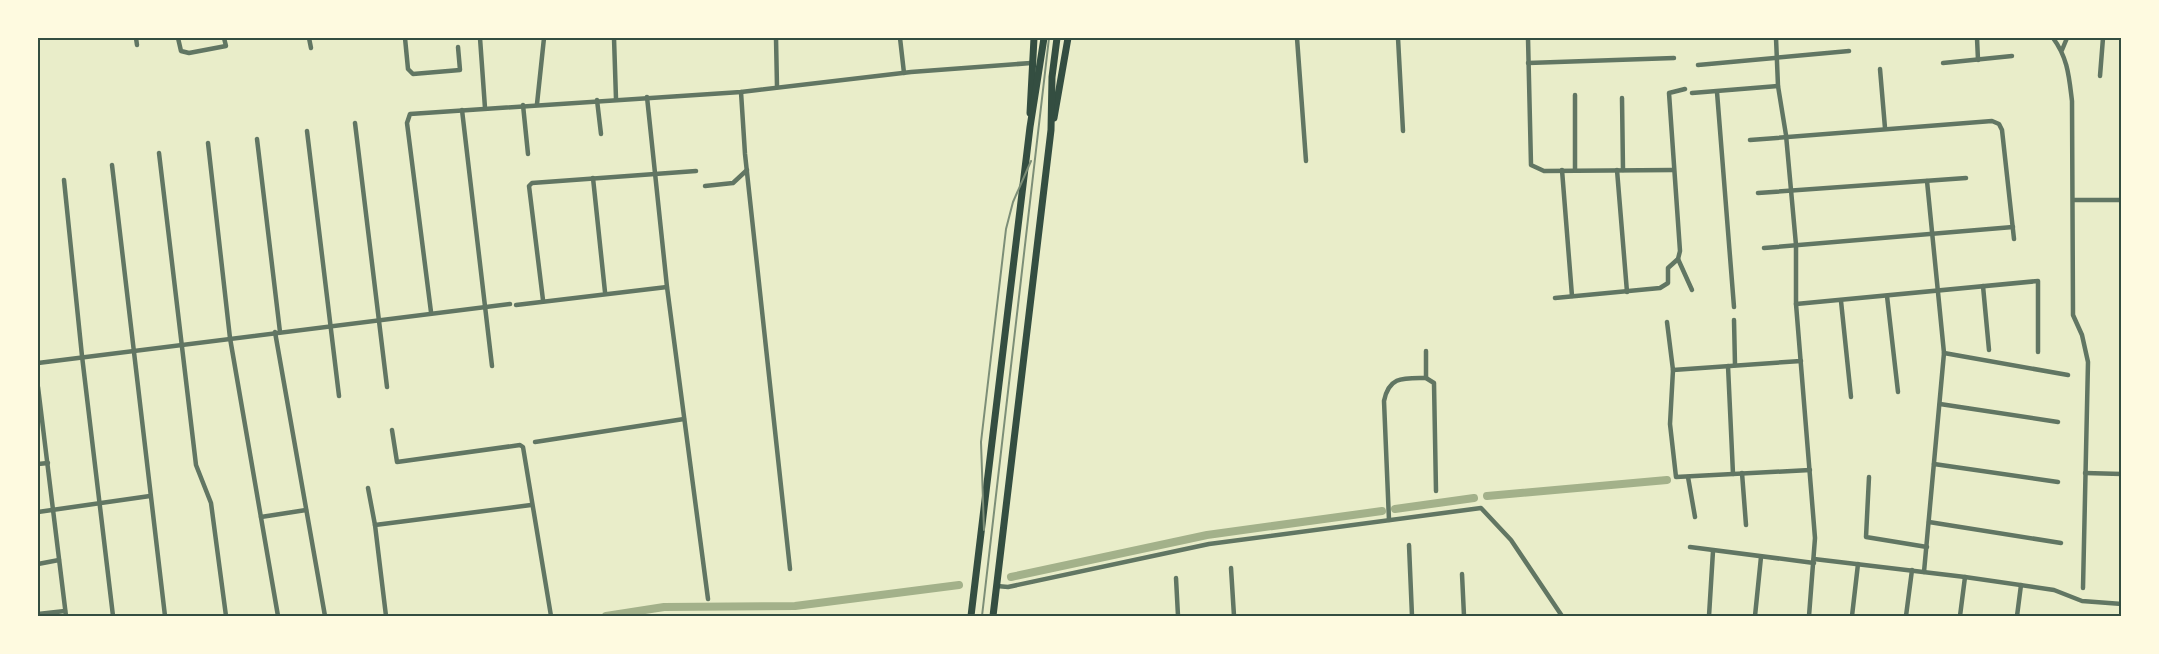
<svg xmlns="http://www.w3.org/2000/svg" width="2159" height="654" font-family="'Source Sans 3',sans-serif">
	<style>
		.lines { fill: none; stroke-linecap: round; stroke-linejoin: round }
		.canal { stroke: #a3b18a; stroke-width: 8 }
		.minor { stroke: #617663; stroke-width: 4.5 }
		.primary { stroke: #344e41; stroke-width: 7 }
		.rail { stroke: #7c8e77; stroke-width: 2 }
		.neatline { fill: none; stroke: #344e41; stroke-width: 2 }
	</style>
	<rect width="100%" height="100%" fill="#e9edc9"/>
	<g class="lines">
		<g class="canal">
			<path d="M1487 496 1667 480"/>
			<path d="M1395 509 1474 498"/>
			<path d="M1011 577 1207 535 1382 511"/>
			<path d="M606 616 664 607 795 606 959 585"/>
		</g>
		<g class="minor">
			<path d="M136 38 137 45"/>
			<path d="M178 38 181 51 189 53 226 46 224 38"/>
			<path d="M309 38 311 48"/>
			<path d="M405 38 408 69 413 74 460 70 458 47"/>
			<path d="M480 38 485 108"/>
			<path d="M614 38 616 99"/>
			<path d="M776 38 777 87"/>
			<path d="M900 38 904 73"/>
			<path d="M1297 38 1306 161"/>
			<path d="M1398 38 1403 131"/>
			<path d="M1528 38 1531 165 1544 171 1673 170"/>
			<path d="M1776 38 1778 86 1786 135 1796 245V304L1815 538 1809 616"/>
			<path d="M1977 38 1978 60"/>
			<path d="M2053 38C2068 58 2069 77 2072 101L2073 315 2082 335 2088 362 2083 588"/>
			<path d="M2062 50 2067 38"/>
			<path d="M1528 63 1674 58"/>
			<path d="M1943 63 2012 56"/>
			<path d="M1698 65 1849 51"/>
			<path d="M1880 69 1885 128"/>
			<path d="M2100 76 2103 38"/>
			<path d="M741 92 745 154 790 569"/>
			<path d="M1717 92 1734 307"/>
			<path d="M1692 93 1778 86"/>
			<path d="M647 97 667 287 708 599"/>
			<path d="M1622 98 1623 170"/>
			<path d="M597 100 601 134"/>
			<path d="M537 104 544 38"/>
			<path d="M523 105 528 154"/>
			<path d="M462 110 492 366"/>
			<path d="M355 123 387 387"/>
			<path d="M307 131 339 396"/>
			<path d="M257 139 280 332"/>
			<path d="M1750 140 1992 121 1999 124 2002 130 2014 239"/>
			<path d="M208 143 230 338 278 616"/>
			<path d="M159 153 196 465 211 503 226 616"/>
			<path d="M112 165 165 616"/>
			<path d="M1562 170 1572 296"/>
			<path d="M1575 170V95"/>
			<path d="M1617 170 1627 292"/>
			<path d="M593 178 605 292"/>
			<path d="M64 180 82 356 113 616"/>
			<path d="M705 186 733 183 747 170"/>
			<path d="M1758 193 1966 178"/>
			<path d="M2074 200H2122"/>
			<path d="M1764 248 2013 227"/>
			<path d="M1678 259 1692 290"/>
			<path d="M1983 286 1989 350"/>
			<path d="M1887 296 1898 392"/>
			<path d="M1555 298 1660 288 1668 283V268L1678 259 1680 251 1669 93 1685 89"/>
			<path d="M543 300 529 186 532 183 696 171"/>
			<path d="M1841 301 1851 397"/>
			<path d="M1796 304 2038 281V352"/>
			<path d="M516 305 667 287"/>
			<path d="M431 312 407 123 410 114 741 92 911 72 1031 63"/>
			<path d="M1734 320 1735 365"/>
			<path d="M1667 322 1673 370 1670 424 1676 477 1810 470"/>
			<path d="M275 332 325 616"/>
			<path d="M1944 353 2068 375"/>
			<path d="M38 363 510 304"/>
			<path d="M1728 366 1733 474"/>
			<path d="M1673 370 1801 361"/>
			<path d="M1426 378V351"/>
			<path d="M38 387 66 616"/>
			<path d="M1940 404 2058 422"/>
			<path d="M392 430 397 462 520 445 523 447 551 616"/>
			<path d="M535 442 684 419"/>
			<path d="M38 464 48 463"/>
			<path d="M1934 464 2058 482"/>
			<path d="M1742 473 1746 525"/>
			<path d="M2085 473 2122 474"/>
			<path d="M1688 477 1695 517"/>
			<path d="M1869 477 1866 537 1927 547"/>
			<path d="M368 488 375 525"/>
			<path d="M38 512 150 496"/>
			<path d="M261 517 306 510"/>
			<path d="M1389 520 1384 401C1389 376 1403 378 1426 378L1434 383 1436 491"/>
			<path d="M1929 522 2061 543"/>
			<path d="M1409 545 1412 616"/>
			<path d="M1690 547 1814 563"/>
			<path d="M1814 559 1965 577 2054 590 2082 601 2122 604"/>
			<path d="M38 564 59 560"/>
			<path d="M1231 568 1234 616"/>
			<path d="M1924 572 1944 353 1927 181"/>
			<path d="M1462 574 1464 616"/>
			<path d="M1176 578 1178 616"/>
			<path d="M997 586 1008 587 1209 544 1481 508 1511 540 1562 616"/>
			<path d="M38 614 65 611"/>
			<path d="M386 616 375 525 531 505"/>
			<path d="M1709 616 1713 551"/>
			<path d="M1755 616 1761 557"/>
			<path d="M1852 616 1858 564"/>
			<path d="M1906 616 1912 570"/>
			<path d="M1960 616 1965 577"/>
			<path d="M2017 616 2021 585"/>
		</g>
		<g class="primary">
			<path d="M1030 113 1034 38"/>
			<path d="M1054 118 1068 38"/>
			<path d="M971 616 1030 127 1044 38"/>
			<path d="M993 616 1051 130 1052 77 1057 38"/>
		</g>
		<g class="rail">
			<path d="M984 530 981 442 1006 229 1013 202 1031 161"/>
			<path d="M982 616 1049 38"/>
		</g>
	</g>
	<rect width="2159" height="654" fill="none" stroke="#fefae0" stroke-width="78"/>
	<rect x="39" y="39" width="2081" height="576" class="neatline"/>
</svg>
